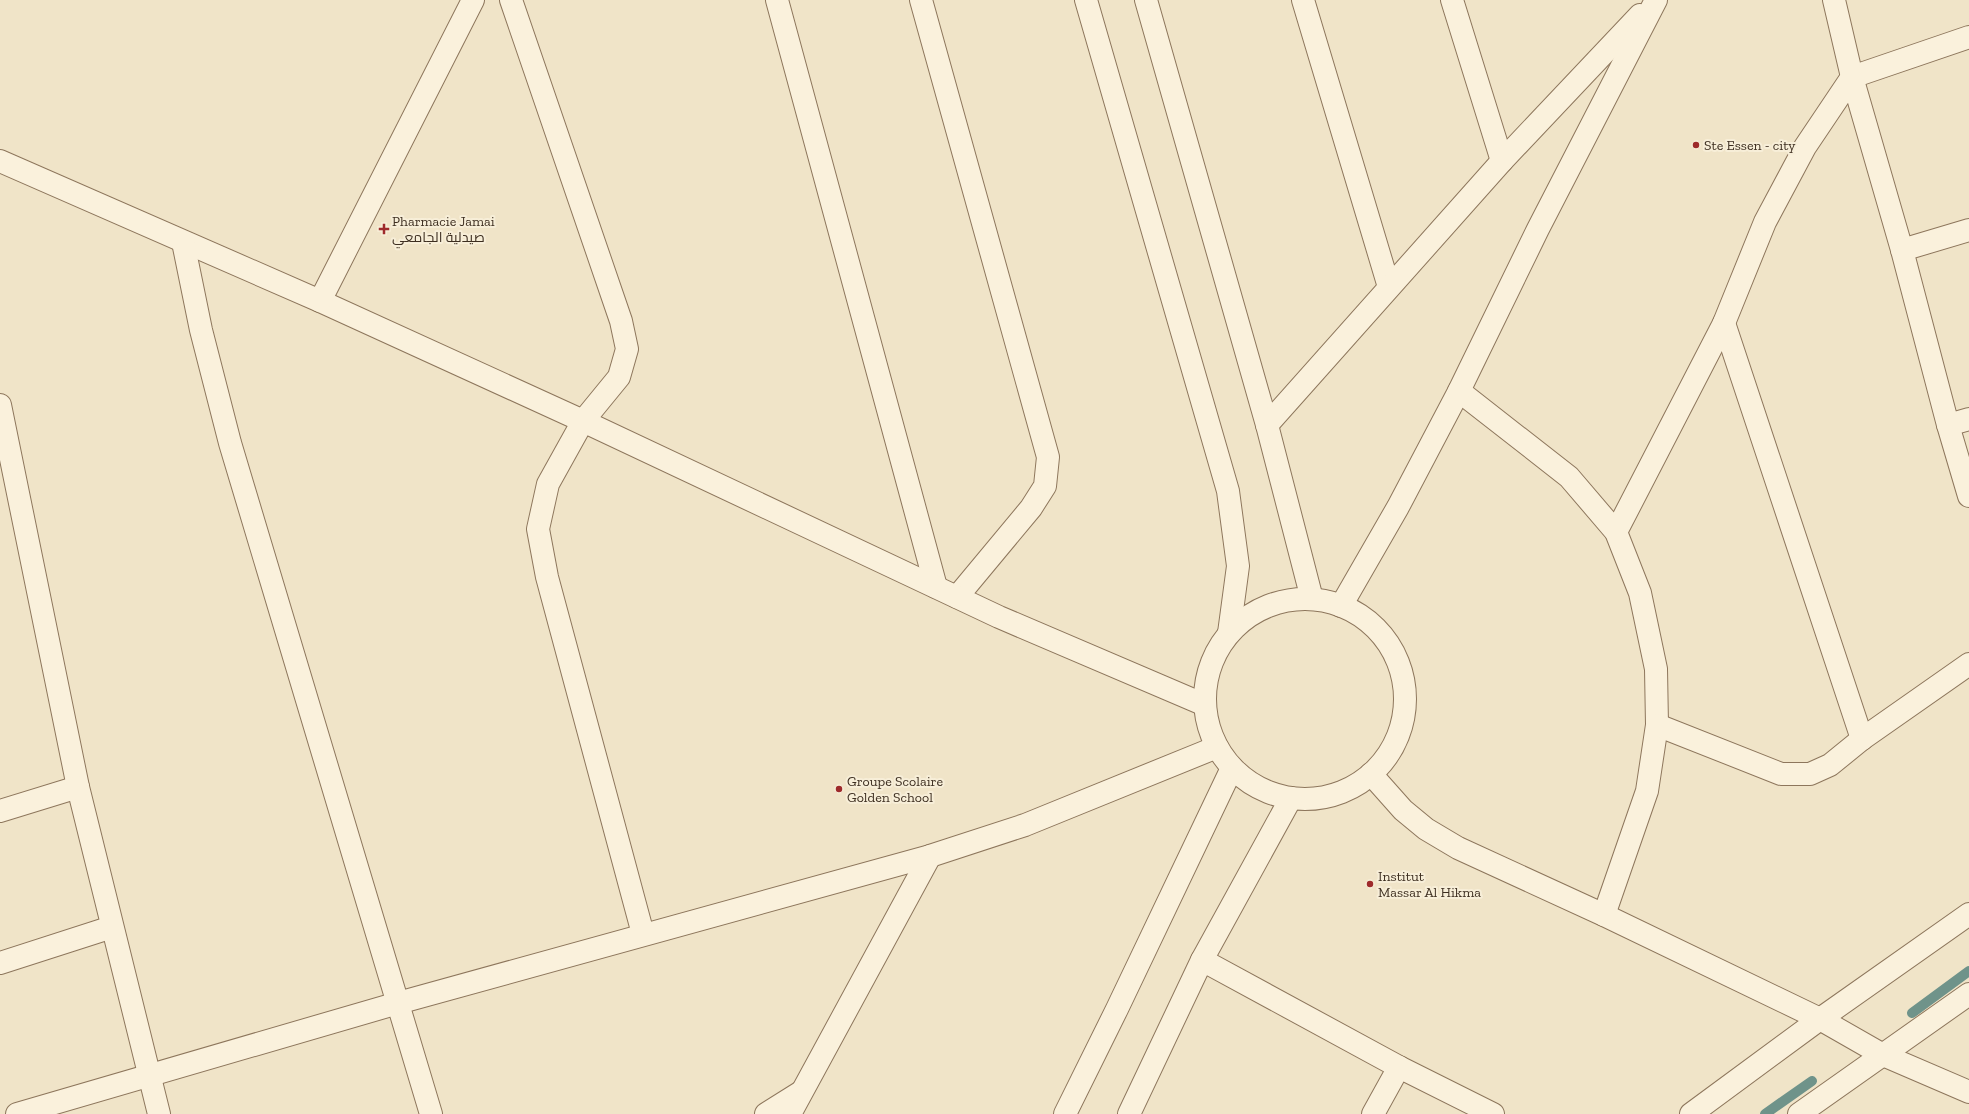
<svg xmlns="http://www.w3.org/2000/svg" width="1969" height="1114" font-family="'Zilla Slab',Cairo,serif">
	<style>
		.lines { fill: none; stroke-linecap: round; stroke-linejoin: round }
		.stream { stroke: #6f938a; stroke-width: 10 }
		.minor-casing { stroke: #8d765c; stroke-width: 24 }
		.minor { stroke: #faf1dc; stroke-width: 22 }
		.poi-dot { fill: #9e2a2b; stroke: #f7eed8; stroke-width: 1.5 }
		.labels { text-anchor: middle; dominant-baseline: central; stroke-width: 4; stroke-linejoin: round; paint-order: stroke }
		.poi-label { font-size: 14px; fill: #3d2e20; stroke: #f7eed8; text-anchor: start }
	</style>
	<rect width="100%" height="100%" fill="#f0e4c8"/>
	<g class="lines">
		<g class="stream">
			<path d="M1912 1013 1969 971"/>
			<path d="M1765 1114 1812 1081"/>
		</g>
		<g class="minor-casing">
			<g id="minor">
				<path d="M511 0 621 321 627 349 619 377 583 421 548 484 538 529 547 577 643 934"/>
				<path d="M777 0 936 587"/>
				<path d="M921 0 1048 457 1045 486 1031 508 957 597"/>
				<path d="M1086 0 1228 491 1238 566 1229 633"/>
				<path d="M1146 0 1267 425 1312 599"/>
				<path d="M1303 0 1389 287"/>
				<path d="M1452 0 1502 161"/>
				<path d="M1834 0 1852 77 1902 250 1948 425 1969 496"/>
				<path d="M0 161 320 301 583 421 999 617 1205 705"/>
				<path d="M183 242 201 330 230 443 431 1114"/>
				<path d="M1902 250 1969 230"/>
				<path d="M320 301 473 0"/>
				<path d="M1724 323 1862 739"/>
				<path d="M1459 391 1569 477 1616 532 1640 593 1656 669 1657 725 1647 791 1604 915"/>
				<path d="M0 405 78 787 159 1114"/>
				<path d="M1267 425 1502 161 1640 15"/>
				<path d="M1948 425 1969 419"/>
				<path d="M1616 532 1724 323 1765 222 1805 147 1852 77 1969 37"/>
				<circle cx="1305" cy="699" r="100"/>
				<path d="M1341 606 1398 507 1459 391 1538 229 1656 0"/>
				<path d="M1657 725 1781 774H1810L1830 765 1862 739 1969 664"/>
				<path d="M1371 774 1403 810 1426 829 1458 848 1604 915 1820 1019 1883 1055 1969 1092"/>
				<path d="M0 811 78 787"/>
				<path d="M1202 960 1399 1067 1493 1114"/>
				<path d="M0 963 112 927"/>
				<path d="M17 1114 398 1003 930 856 1025 825 1217 747"/>
				<path d="M766 1114 801 1092"/>
				<path d="M790 1114 930 856"/>
				<path d="M1065 1114 1117 1009 1232 768"/>
				<path d="M1129 1114 1202 960 1291 798"/>
				<path d="M1373 1114 1399 1067"/>
				<path d="M1691 1114 1820 1019 1969 914"/>
				<path d="M1799 1114 1969 994"/>
			</g>
		</g>
		<use href="#minor" class="minor"/>
	</g>
	<g class="poi-dot">
		<circle cx="1696" cy="145" r="4"/>
		<path d="M382 223h4v4h4v4h-4v4h-4v-4h-4v-4h4z"/>
		<circle cx="839" cy="789" r="4"/>
		<circle cx="1370" cy="884" r="4"/>
	</g>
	<g class="labels">
		<g class="poi-label">
			<text x="1704" y="145">Ste Essen - city</text>
			<text x="392" y="221">Pharmacie Jamai<tspan x="392" dy="16">صيدلية الجامعي</tspan></text>
			<text x="847" y="781">Groupe Scolaire<tspan x="847" dy="16">Golden School</tspan></text>
			<text x="1378" y="876">Institut<tspan x="1378" dy="16">Massar Al Hikma</tspan></text>
		</g>
	</g>
</svg>
